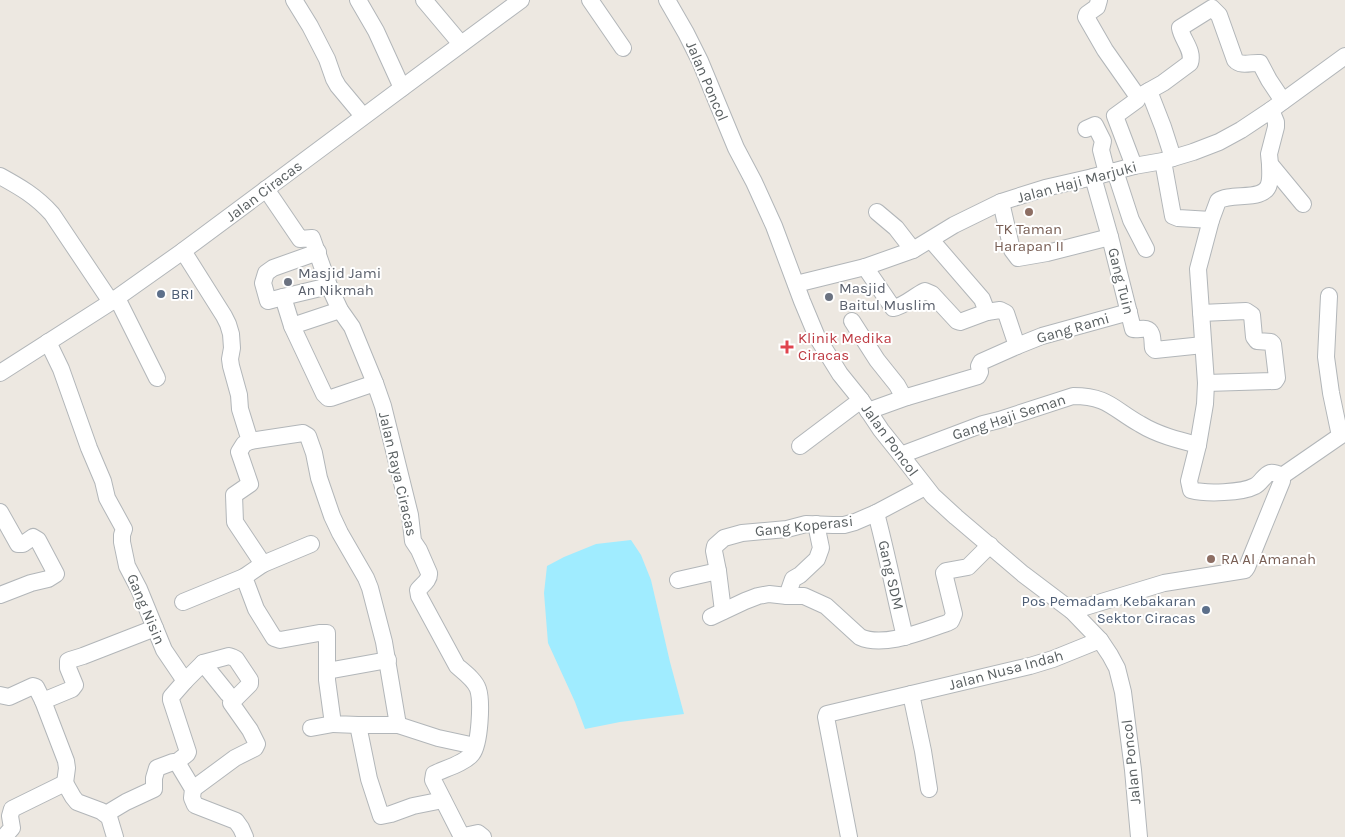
<svg xmlns="http://www.w3.org/2000/svg" width="1345" height="837" font-family="Karla,sans-serif">
	<style>
		.water { fill: #a0ecff }
		.lines { fill: none; stroke-linecap: round; stroke-linejoin: round }
		.minor-casing { stroke: #b2b6b9; stroke-width: 18 }
		.minor { stroke: #fff; stroke-width: 16 }
		.education-dot { fill: #8d6e63; stroke: #fff; stroke-width: 2 }
		.worship-dot { fill: #6b7280; stroke: #fff; stroke-width: 2 }
		.service-dot { fill: #5c6f8a; stroke: #fff; stroke-width: 2 }
		.health-dot { fill: #e0444e; stroke: #fff; stroke-width: 2 }
		.labels { text-anchor: middle; dominant-baseline: central; stroke-width: 4; stroke-linejoin: round; paint-order: stroke }
		.street-label { font-size: 15px; fill: #5a6062; stroke: #fff }
		.education-label { font-size: 15px; fill: #785e54; stroke: #fff }
		.worship-label { font-size: 15px; fill: #5b616d; stroke: #fff; text-anchor: start }
		.service-label { font-size: 15px; fill: #4e5e75; stroke: #fff; text-anchor: start }
		.health-label { font-size: 15px; fill: #be3a42; stroke: #fff; text-anchor: start }
	</style>
	<rect width="100%" height="100%" fill="#ede8e1"/>
	<path class="water" d="M631 540 641 555 651 580 670 662 684 714 620 722 585 729 575 702 548 643 544 593 547 566 564 557 596 544Z"/>
	<g class="lines">
		<g class="minor-casing">
			<g id="minor">
				<path d="M294 0 310 26 327 59 334 79 338 86 363 116"/>
				<path d="M358 0 376 31 402 88"/>
				<path d="M424 0 461 44"/>
				<path d="M590 0 623 48"/>
				<path d="M667 0 686 33 700 61 736 148 754 182 774 226 802 301 817 337 840 374 861 400 881 430 901 455 933 496 956 517 1023 574 1072 611 1100 640 1110 655 1117 668 1123 692 1133 770 1139 837"/>
				<path d="M1099 0 1097 7 1087 14 1086 17 1105 50 1138 97"/>
				<path d="M1149 91 1163 127 1173 158"/>
				<path d="M1271 110 1276 122V127L1269 154 1270 164 1303 204"/>
				<path d="M1086 129 1095 125 1103 141 1101 150 1107 173"/>
				<path d="M1163 161 1173 216 1178 218 1211 220"/>
				<path d="M1134 166 1115 116 1137 100 1138 97 1163 83 1190 63C1194 50 1182 40 1180 28L1212 8 1219 15 1235 60C1241 67 1252 62 1260 63L1269 80 1283 101"/>
				<path d="M1115 171 1131 220 1146 249"/>
				<path d="M0 176C20 187 36 196 52 214L111 302"/>
				<path d="M1093 177 1110 237 1133 329C1137 330 1142 328 1146 329 1154 331 1152 342 1153 348L1155 350 1203 345"/>
				<path d="M266 189 300 239 312 238 329 286 340 310 352 327 375 383 383 406 410 515 413 541 419 550 429 573C430 580 422 585 418 590L419 596 457 666C464 672 475 680 478 689 482 701 480 744 472 754 465 763 444 769 434 774L433 780 461 835 464 836 478 833 483 837"/>
				<path d="M1001 202 1012 250 1018 258 1047 253 1110 237"/>
				<path d="M877 212 896 228 913 250"/>
				<path d="M931 240 982 299 987 312 1000 310 1006 313 1017 346 1042 336 1129 312"/>
				<path d="M183 251 224 316 228 324 231 334 232 348 230 359 231 366 239 395 240 409 250 441 244 444 239 452 250 484 234 495 235 522 263 564 311 544"/>
				<path d="M318 252 273 268 266 273 263 283 268 301 283 297 292 326 340 310"/>
				<path d="M865 267 893 308C905 306 914 296 925 291L932 294 957 321 960 322 987 312"/>
				<path d="M796 284 865 267 913 250 954 225 1001 202 1045 188 1093 177 1134 166 1163 161 1193 152 1219 142 1241 130 1271 110 1345 56"/>
				<path d="M283 297 329 286"/>
				<path d="M117 298 157 378"/>
				<path d="M1201 313 1246 311 1252 315 1254 337 1257 341 1271 342 1273 344 1277 378 1275 381 1206 383"/>
				<path d="M852 321 877 360 897 385 902 394 907 397"/>
				<path d="M292 326 324 394 328 398H331L375 383"/>
				<path d="M48 342 61 369 89 448 103 481 107 498 124 529 122 535V542L127 566 139 589 164 650 185 681 171 697V700L188 752 187 754 178 761V764L193 789 192 798 195 805 236 821 241 828 245 837"/>
				<path d="M0 373 111 302 183 251 402 88 521 0"/>
				<path d="M868 411 907 397 978 376 980 372 979 366 981 362 1017 346"/>
				<path d="M250 441 303 433 308 436 314 453 319 478 332 516 340 533 366 578 370 588 384 642 398 725"/>
				<path d="M800 446 861 400"/>
				<path d="M901 455 983 424 999 420 1073 396C1108 396 1113 409 1140 424 1158 435 1178 440 1198 445"/>
				<path d="M1282 476 1340 436 1331 393 1326 357 1329 296"/>
				<path d="M0 512 18 544H23L33 537 38 540 56 574 48 579 31 583 0 595"/>
				<path d="M876 513C887 554 895 596 905 637"/>
				<path d="M263 564 244 577 256 609 274 638 280 640 319 633H327V680L333 724 358 725 369 779 381 816 391 814 413 806 443 800"/>
				<path d="M718 571 723 611"/>
				<path d="M678 580 718 571 714 551 715 546 724 538 742 533 787 529 806 524 833 525H844L855 522 876 513 925 487"/>
				<path d="M787 596 793 579 800 575 817 559 821 548 816 524"/>
				<path d="M183 602 244 577"/>
				<path d="M1072 611 1164 583 1245 570 1247 567 1282 481V476C1278 474 1274 472 1270 473 1264 475 1261 483 1255 486 1242 493 1206 494 1191 490L1189 481 1198 445 1205 404 1206 383 1198 269 1211 220 1218 201C1231 192 1265 202 1269 184 1271 178 1270 170 1270 164"/>
				<path d="M711 617 745 601 758 596 769 594 787 596H804L826 606 860 637C884 648 923 631 947 623L951 621 954 614 944 573 946 571 968 567 990 545"/>
				<path d="M327 671 388 660"/>
				<path d="M185 681 203 663 228 694"/>
				<path d="M911 694 923 751 929 789"/>
				<path d="M0 695 9 697 33 686 36 687 43 701"/>
				<path d="M358 725H398L438 738 475 746"/>
				<path d="M311 728 333 724"/>
				<path d="M65 783 67 768 66 761 43 701 72 689 75 685 68 668V661L70 660 83 656 155 628"/>
				<path d="M193 789 235 758 255 748 257 744 250 730 231 703 250 684V680L236 659 232 657 229 656 203 663"/>
				<path d="M106 814 126 802 154 789V778L157 768 173 762H177"/>
				<path d="M4 837 12 828 10 816 12 809 65 783 73 797 77 802 101 811 109 817 115 837"/>
				<path d="M849 837 826 717 827 714 1030 666 1053 659 1100 640"/>
			</g>
		</g>
		<use href="#minor" class="minor"/>
	</g>
	<g class="education-dot">
		<circle cx="1029" cy="212" r="5"/>
		<circle cx="1211" cy="559" r="5"/>
	</g>
	<g class="worship-dot">
		<circle cx="288" cy="282" r="5"/>
		<circle cx="829" cy="297" r="5"/>
	</g>
	<g class="service-dot">
		<circle cx="161" cy="294" r="5"/>
		<circle cx="1206" cy="610" r="5"/>
	</g>
	<path class="health-dot" d="M784.5 339.5h5v5h5v5h-5v5h-5v-5h-5v-5h5z"/>
	<g class="labels">
		<g class="street-label">
			<text transform="translate(707 81) rotate(67)">Jalan Poncol</text>
			<text transform="translate(1077 182) rotate(-15)">Jalan Haji Marjuki</text>
			<text transform="translate(264 191) rotate(-37)">Jalan Ciracas</text>
			<text transform="translate(1121 281) rotate(76)">Gang Tuin</text>
			<text transform="translate(1073 328) rotate(-16)">Gang Rami</text>
			<text transform="translate(1009 417) rotate(-18)">Gang Haji Seman</text>
			<text transform="translate(890 440) rotate(54)">Jalan Poncol</text>
			<text transform="translate(398 474) rotate(77)">Jalan Raya Ciracas</text>
			<text transform="translate(804 526) rotate(-6)">Gang Koperasi</text>
			<text transform="translate(891 575) rotate(77)">Gang SDM</text>
			<text transform="translate(146 609) rotate(67)">Gang Nisin</text>
			<text transform="translate(1006 670) rotate(-15)">Jalan Nusa Indah</text>
			<text transform="translate(1131 762) rotate(-96)">Jalan Poncol</text>
		</g>
		<g class="education-label">
			<text x="1029" y="229">TK Taman<tspan x="1029" dy="17">Harapan II</tspan></text>
			<text x="1221" y="559" text-anchor="start">RA Al Amanah</text>
		</g>
		<g class="worship-label">
			<text x="298" y="273">Masjid Jami<tspan x="298" dy="17">An Nikmah</tspan></text>
			<text x="839" y="288">Masjid<tspan x="839" dy="17">Baitul Muslim</tspan></text>
		</g>
		<g class="service-label">
			<text x="171" y="294">BRI</text>
			<text x="1196" y="601" text-anchor="end">Pos Pemadam Kebakaran<tspan x="1196" dy="17">Sektor Ciracas</tspan></text>
		</g>
		<g class="health-label">
			<text x="798" y="338">Klinik Medika<tspan x="798" dy="17">Ciracas</tspan></text>
		</g>
	</g>
</svg>
